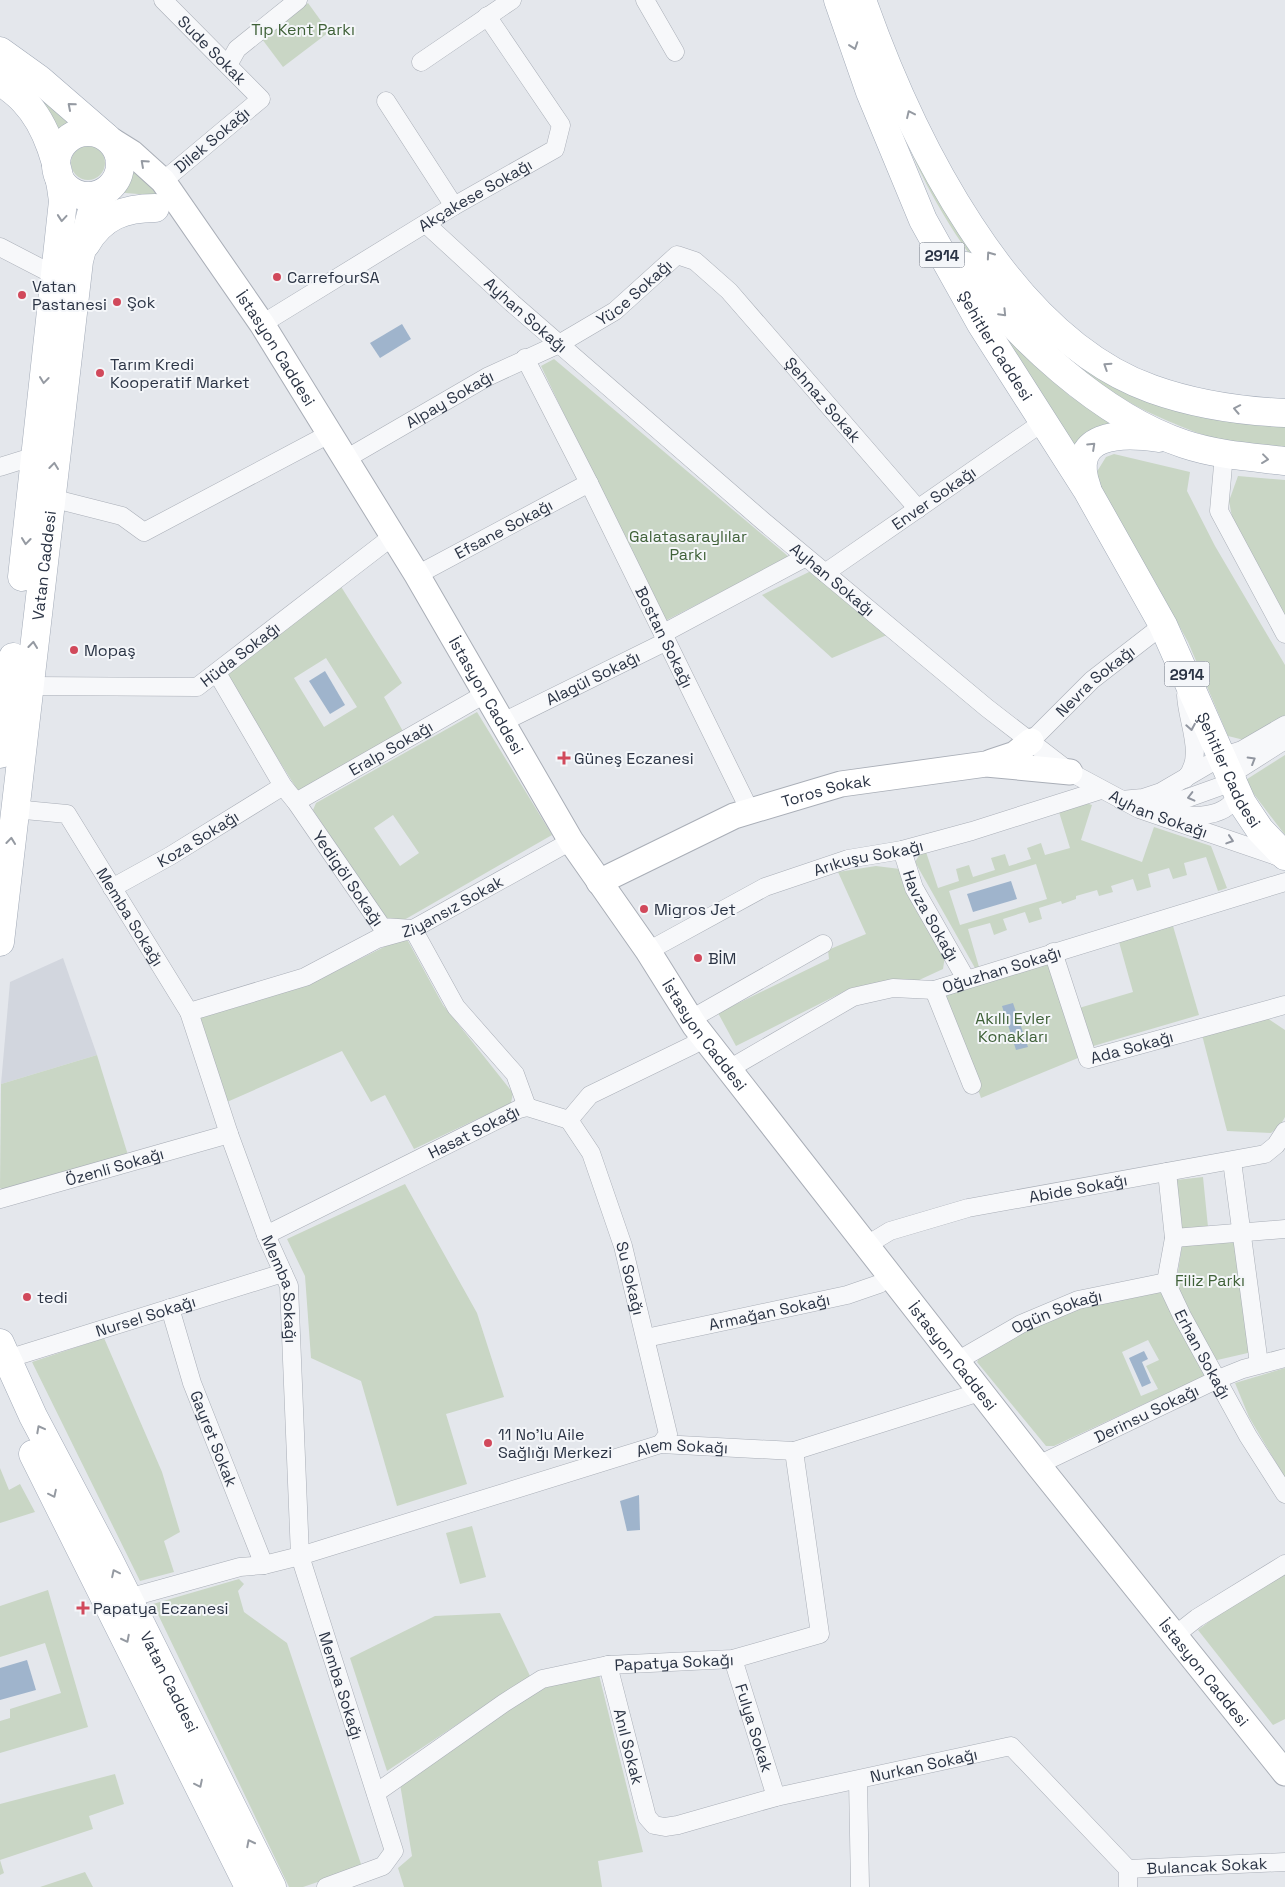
<svg xmlns="http://www.w3.org/2000/svg" width="1285" height="1887" font-family="'Space Grotesk',sans-serif">
	<style>
		.built { fill: #d2d6de }
		.green { fill: #c9d6c5; fill-rule: evenodd }
		.water { fill: #9fb4cc }
		.lines { fill: none; stroke-linecap: round; stroke-linejoin: round }
		.street-casing { stroke: #a9aeb7; stroke-width: 19 }
		.secondary-casing { stroke: #a9aeb7; stroke-width: 27 }
		.primary-casing { stroke: #a3abb8; stroke-width: 29 }
		.street { stroke: #f7f8fa; stroke-width: 18 }
		.secondary { stroke: #fff; stroke-width: 25 }
		.primary { stroke: #fff; stroke-width: 28 }
		.oneway { stroke: #959aa2 }
		.oneway2 { stroke: #9196a0 }
		.poi-dot { fill: #d1495b; stroke: #f4f6f9; stroke-width: 2 }
		.labels { text-anchor: middle; dominant-baseline: central; stroke-width: 4; stroke-linejoin: round; paint-order: stroke }
		.shield { fill: #f4f6f9; stroke: #676e7b; stroke-width: 1 }
		.shield-label { font-size: 15px; font-weight: bold; fill: #2b3445 }
		.park-label { font-size: 16px; fill: #3f6138; stroke: #f4f6f9 }
		.street-label { font-size: 16px; fill: #2b3445; stroke: #f4f6f9 }
		.poi-label { font-size: 16px; fill: #2b3445; stroke: #f4f6f9; text-anchor: start }
	</style>
	<rect width="100%" height="100%" fill="#e4e7ec"/>
	<path class="built" d="M63 958 97 1055 1 1084 10 982Z"/>
	<g class="green">
		<path d="M308 3 329 32 283 67 262 39Z"/>
		<path d="M884 77 1070 354 1285 425V449C1262 445 1237 444 1214 438 1198 434 1183 427 1168 421 1031 364 923 218 884 77Z"/>
		<path d="M34 87 82 128 57 138Z"/>
		<circle cx="88" cy="163" r="17"/>
		<path d="M125 157 175 206 138 194 113 192 123 176Z"/>
		<path d="M992 318 1019 350 1070 396 1119 425 1074 460Z"/>
		<path d="M554 359 789 557 663 622 541 366Z"/>
		<path d="M1114 454 1190 472 1187 491 1215 546 1285 665V715L1244 740 1228 736 1188 642 1153 578 1097 491 1093 478 1106 457Z"/>
		<path d="M1238 476 1285 480V626L1237 543 1229 501Z"/>
		<path d="M811 571 887 635 832 658 762 595Z"/>
		<path d="M340 585 402 683 384 697 405 735 300 794 226 676ZM326 658 357 707 324 727 294 678Z"/>
		<path d="M477 712 552 835 404 920 386 919 313 810 316 803ZM393 815 419 853 400 866 374 828Z"/>
		<path d="M1285 755V835L1244 781Z"/>
		<path d="M1086 803 1092 805 1081 840 1142 862 1154 827 1211 846 1227 888 1218 891 1206 857 1184 863 1187 875 1173 879 1169 868 1148 874 1151 887 1137 891 1133 879 1111 886 1113 892 1099 896 1097 890 1076 896V899L1062 904 1061 901 1039 908 1042 919 1029 923 1025 912 1003 919 1007 930 994 935 990 923 968 929 979 967 975 968 915 862 920 854 926 852 938 888 959 881 956 869 969 865 973 877 995 870 991 858 1005 854 1009 866 1031 859 1027 848 1041 843 1045 855 1070 848 1059 812ZM1036 864 1047 899 960 925 949 891Z"/>
		<path d="M876 866 900 869 946 950 943 969 917 981 895 980 851 988 736 1046 718 1013 829 959 828 950 866 934 838 872Z"/>
		<path d="M1173 926 1199 1015 1090 1047 1079 1008 1133 992 1119 942Z"/>
		<path d="M400 939 408 941 443 1005 513 1093 511 1103 414 1149 385 1095 371 1102 342 1051 227 1102 199 1019 207 1013 306 986Z"/>
		<path d="M1046 958 1078 1058 981 1098 944 991Z"/>
		<path d="M1267 1018 1285 1030V1117L1281 1124 1271 1133 1227 1131 1202 1035Z"/>
		<path d="M97 1055 128 1155 3 1189 0 1188 1 1084Z"/>
		<path d="M1203 1177 1208 1227 1182 1230 1176 1180Z"/>
		<path d="M405 1184 477 1313 504 1397 446 1414 467 1484 397 1506 361 1381 311 1358 305 1276 287 1239Z"/>
		<path d="M1237 1241 1252 1352 1213 1361 1176 1284 1182 1246Z"/>
		<path d="M1159 1292 1165 1294 1205 1371 1204 1376 1054 1446H1046L977 1362 981 1355 1021 1331 1080 1307ZM1148 1340 1159 1360 1146 1366 1158 1389 1141 1396 1122 1352Z"/>
		<path d="M104 1338 162 1472 180 1532 164 1541 174 1572 140 1581 32 1362Z"/>
		<path d="M1285 1368V1478L1249 1417 1235 1383Z"/>
		<path d="M0 1468 9 1490 20 1484 35 1512 0 1523Z"/>
		<path d="M472 1526 486 1577 460 1584 446 1533Z"/>
		<path d="M1285 1571V1719L1273 1725 1198 1630 1243 1596Z"/>
		<path d="M239 1579 244 1584 238 1591 244 1612 287 1643 362 1867 303 1887H289L153 1604Z"/>
		<path d="M48 1590 88 1727 0 1753V1721L10 1718V1709L61 1693 45 1643 0 1657V1606Z"/>
		<path d="M500 1613 530 1676 387 1771 350 1658 435 1616Z"/>
		<path d="M599 1675 643 1852 598 1861 602 1887H404L398 1868 412 1856 400 1784 516 1702 547 1687Z"/>
		<path d="M115 1774 124 1804 89 1816 93 1829 0 1860 4 1873 0 1875V1804Z"/>
		<path d="M85 1872 93 1887H40Z"/>
	</g>
	<g class="water">
		<path d="M402 324 411 339 380 358 370 343Z"/>
		<path d="M325 671 345 705 330 714 309 681Z"/>
		<path d="M1011 881 1017 899 973 912 967 894Z"/>
		<path d="M1013 1003 1028 1047 1016 1050 1002 1006Z"/>
		<path d="M1144 1351 1148 1359 1142 1362 1151 1383 1142 1387 1129 1358Z"/>
		<path d="M639 1495 640 1530 627 1531 620 1501Z"/>
		<path d="M27 1660 36 1690 0 1700V1668Z"/>
	</g>
	<g class="lines">
		<g class="street-casing">
			<g id="street">
				<path id="s1" d="M163 0 261 99 163 181"/>
				<path d="M645 0 675 52"/>
				<path d="M421 62 512 0"/>
				<path d="M228 65 237 49 298 0"/>
				<path d="M386 101 454 206"/>
				<path id="s2" d="M426 224 512 303 763 521 987 708 1070 772 1139 809 1282 858"/>
				<path d="M0 247 56 276"/>
				<path id="s3" d="M262 324 454 206 555 149 561 125 487 16"/>
				<path id="s4" d="M525 358 589 483 750 811"/>
				<path d="M1224 454 1219 511 1285 634"/>
				<path id="s5" d="M344 460 487 377 559 344 615 311 677 255 695 261 729 291 918 509"/>
				<path d="M0 467 35 456"/>
				<path d="M51 498 122 516 144 532 329 434"/>
				<path id="s6" d="M825 573 1043 422"/>
				<path id="s7" d="M417 575 589 483"/>
				<path id="s8" d="M217 673 283 786 296 802 382 927 413 929 456 1007 515 1074 527 1107"/>
				<path id="s9" d="M29 686 197 687 393 536"/>
				<path id="s10" d="M503 722 663 643 664 633 806 557"/>
				<path id="s11" d="M1031 741 1092 680 1163 625"/>
				<path d="M1185 779C1206 757 1187 722 1186 695"/>
				<path d="M1121 800 1143 798 1161 792 1221 757 1242 750 1285 725"/>
				<path id="s12" d="M296 802 485 694"/>
				<path d="M1146 803 1185 799 1224 785 1232 786 1235 790"/>
				<path id="s13" d="M14 809 67 814 189 1012 229 1134 266 1235 289 1286 300 1556 394 1851 383 1866 326 1887"/>
				<path d="M1172 814C1192 817 1222 818 1235 799V782L1238 770 1285 740"/>
				<path id="s14" d="M902 850 914 888 966 979"/>
				<path id="s15" d="M112 888 170 856 283 786"/>
				<path id="s16" d="M648 951 765 887 848 859 902 850 972 831 1101 790"/>
				<path id="s17" d="M1053 952 1088 1059 1285 1005"/>
				<path d="M934 990 972 1085"/>
				<path id="s18" d="M189 1012 305 977 377 939 413 929 571 841"/>
				<path d="M691 1019 823 944"/>
				<path id="s19" d="M729 1069 853 997 893 988 934 990 1285 882"/>
				<path id="s20" d="M569 1120 591 1153 623 1246 668 1434 661 1444"/>
				<path d="M569 1120 590 1095 693 1045 701 1034"/>
				<path d="M1232 1161 1259 1364"/>
				<path id="s21" d="M1167 1172 1174 1238 1166 1282 1182 1316 1248 1436 1285 1494"/>
				<path id="s22" d="M0 1199 229 1134"/>
				<path id="s23" d="M266 1235 519 1109 527 1107 569 1120"/>
				<path d="M1174 1238 1285 1229"/>
				<path id="s24" d="M867 1245 890 1231 968 1208 1265 1154 1276 1145 1285 1131"/>
				<path id="s25" d="M170 1308 192 1383 264 1565"/>
				<path id="s26" d="M646 1338 847 1295 879 1284 890 1275"/>
				<path id="s27" d="M7 1359 283 1273"/>
				<path id="s28" d="M957 1361 1021 1324 1078 1300 1166 1282"/>
				<path id="s29" d="M1038 1465 1218 1379 1243 1369 1285 1358"/>
				<path id="s30" d="M128 1598 240 1567 264 1565 300 1556 661 1444 794 1451 980 1392"/>
				<path d="M1174 1636 1197 1618 1285 1564"/>
				<path id="s31" d="M733 1659 776 1797"/>
				<path id="s32" d="M608 1665 647 1817 654 1825 665 1827 678 1825 776 1797 1011 1746 1128 1869V1887"/>
				<path d="M858 1780 860 1887"/>
				<path id="s33" d="M376 1793 504 1703 542 1679 608 1665 733 1659 820 1634 794 1451"/>
				<path id="s34" d="M1128 1869 1285 1862"/>
			</g>
		</g>
		<g class="secondary-casing">
			<g id="secondary">
				<path id="s35" d="M108 138 132 153 163 181 262 324 417 575 571 841 648 951 695 1026 1038 1465 1285 1773"/>
				<path d="M991 762 1015 754 1031 741"/>
				<path id="s36" d="M599 882 734 816 841 784 986 764 1070 772"/>
			</g>
		</g>
		<g class="primary-casing">
			<g id="primary">
				<path id="s37" d="M838 0 870 92 923 220 981 324 1087 490 1163 625 1242 803 1260 830 1285 856"/>
				<path d="M862 0C910 136 1006 337 1152 389 1194 404 1240 411 1285 413"/>
				<path d="M0 51 39 79 106 137"/>
				<path d="M0 81C8 87 17 93 24 101 48 126 59 167 63 201L22 577"/>
				<circle cx="88" cy="164" r="32"/>
				<path d="M86 244C102 216 125 208 155 208"/>
				<path d="M966 266C1012 335 1103 417 1184 444 1217 455 1251 457 1285 461"/>
				<path d="M1087 488C1067 433 1121 432 1159 438"/>
				<path d="M0 754 13 657"/>
				<path id="s38" d="M0 942 79 261 91 214 103 193"/>
				<path id="s39" d="M0 1343 33 1416 108 1558 272 1887"/>
				<path d="M33 1454 249 1887"/>
			</g>
		</g>
		<use href="#street" class="street"/>
		<use href="#secondary" class="secondary"/>
		<use href="#primary" class="primary"/>
	</g>
	<defs><path id="oneway-chevron" d="M-2-3.5L2.5 0L-2 3.5" fill="none" stroke-width="1.6" stroke-linecap="round" stroke-linejoin="round" transform="scale(1.25)"/></defs>
	<g class="oneway">
		<use href="#oneway-chevron" transform="translate(854 46) rotate(71)"/>
		<use href="#oneway-chevron" transform="translate(71 106) rotate(-139)"/>
		<use href="#oneway-chevron" transform="translate(910 114) rotate(-115)"/>
		<use href="#oneway-chevron" transform="translate(144 163) rotate(-138)"/>
		<use href="#oneway-chevron" transform="translate(62 218) rotate(95)"/>
		<use href="#oneway-chevron" transform="translate(990 255) rotate(-125)"/>
		<use href="#oneway-chevron" transform="translate(1003 313) rotate(46)"/>
		<use href="#oneway-chevron" transform="translate(1107 366) rotate(-147)"/>
		<use href="#oneway-chevron" transform="translate(44 380) rotate(97)"/>
		<use href="#oneway-chevron" transform="translate(1237 409) rotate(-169)"/>
		<use href="#oneway-chevron" transform="translate(1092 446) rotate(-43)"/>
		<use href="#oneway-chevron" transform="translate(1265 459) rotate(7)"/>
		<use href="#oneway-chevron" transform="translate(54 466) rotate(-83)"/>
		<use href="#oneway-chevron" transform="translate(26 541) rotate(96)"/>
		<use href="#oneway-chevron" transform="translate(33 645) rotate(-84)"/>
		<use href="#oneway-chevron" transform="translate(11 841) rotate(-84)"/>
		<use href="#oneway-chevron" transform="translate(40 1429) rotate(-118)"/>
		<use href="#oneway-chevron" transform="translate(53 1494) rotate(64)"/>
		<use href="#oneway-chevron" transform="translate(115 1573) rotate(-116)"/>
		<use href="#oneway-chevron" transform="translate(126 1639) rotate(63)"/>
		<use href="#oneway-chevron" transform="translate(199 1784) rotate(64)"/>
		<use href="#oneway-chevron" transform="translate(250 1843) rotate(-117)"/>
	</g>
	<g class="oneway2">
		<use href="#oneway-chevron" transform="translate(1191 727) rotate(80)"/>
		<use href="#oneway-chevron" transform="translate(1252 760) rotate(-31)"/>
		<use href="#oneway-chevron" transform="translate(1191 797) rotate(166)"/>
		<use href="#oneway-chevron" transform="translate(1230 840) rotate(18)"/>
	</g>
	<g class="poi-dot">
		<circle cx="277" cy="277" r="5"/>
		<circle cx="22" cy="295" r="5"/>
		<circle cx="117" cy="302" r="5"/>
		<circle cx="100" cy="373" r="5"/>
		<circle cx="74" cy="650" r="5"/>
		<path d="M561.5 750.5h5v5h5v5h-5v5h-5v-5h-5v-5h5z"/>
		<circle cx="644" cy="909" r="5"/>
		<circle cx="698" cy="958" r="5"/>
		<circle cx="27" cy="1297" r="5"/>
		<circle cx="488" cy="1443" r="5"/>
		<path d="M80.5 1600.5h5v5h5v5h-5v5h-5v-5h-5v-5h5z"/>
	</g>
	<g class="labels">
		<g class="shield">
			<rect x="919.5" y="242.5" width="45" height="25" rx="4"/>
			<rect x="1164.5" y="661.5" width="45" height="25" rx="4"/>
		</g>
		<g class="shield-label">
			<text x="942" y="255">2914</text>
			<text x="1187" y="674">2914</text>
		</g>
		<g class="park-label">
			<text x="303" y="29">Tıp Kent Parkı</text>
			<text x="688" y="536">Galatasaraylılar<tspan x="688" dy="18">Parkı</tspan></text>
			<text x="1013" y="1018">Akıllı Evler<tspan x="1013" dy="18">Konakları</tspan></text>
			<text x="1210" y="1280">Filiz Parkı</text>
		</g>
		<g class="street-label">
			<text stroke="none"><textPath href="#s1" startOffset="70">Sude Sokak</textPath></text>
			<text transform="translate(212 140) rotate(-40)">Dilek Sokağı</text>
			<text stroke="none"><textPath href="#s3" startOffset="249">Akçakese Sokağı</textPath></text>
			<text stroke="none"><textPath href="#s5" startOffset="336">Yüce Sokağı</textPath></text>
			<text stroke="none"><textPath href="#s2" startOffset="135">Ayhan Sokağı</textPath></text>
			<text stroke="none"><textPath href="#s37" startOffset="381">Şehitler Caddesi</textPath></text>
			<text stroke="none"><textPath href="#s35" startOffset="272">İstasyon Caddesi</textPath></text>
			<text stroke="none"><textPath href="#s5" startOffset="122">Alpay Sokağı</textPath></text>
			<text stroke="none"><textPath href="#s5" startOffset="601">Şehnaz Sokak</textPath></text>
			<text stroke="none"><textPath href="#s6" startOffset="132">Enver Sokağı</textPath></text>
			<text stroke="none"><textPath href="#s7" startOffset="98">Efsane Sokağı</textPath></text>
			<text stroke="none"><textPath href="#s38" startOffset="379">Vatan Caddesi</textPath></text>
			<text stroke="none"><textPath href="#s2" startOffset="540">Ayhan Sokağı</textPath></text>
			<text stroke="none"><textPath href="#s4" startOffset="312">Bostan Sokağı</textPath></text>
			<text stroke="none"><textPath href="#s9" startOffset="222">Hüda Sokağı</textPath></text>
			<text stroke="none"><textPath href="#s10" startOffset="100">Alagül Sokağı</textPath></text>
			<text stroke="none"><textPath href="#s11" startOffset="88">Nevra Sokağı</textPath></text>
			<text stroke="none"><textPath href="#s35" startOffset="678">İstasyon Caddesi</textPath></text>
			<text stroke="none"><textPath href="#s12" startOffset="109">Eralp Sokağı</textPath></text>
			<text stroke="none"><textPath href="#s37" startOffset="866">Şehitler Caddesi</textPath></text>
			<text stroke="none"><textPath href="#s36" startOffset="246">Toros Sokak</textPath></text>
			<text stroke="none"><textPath href="#s2" startOffset="944">Ayhan Sokağı</textPath></text>
			<text stroke="none"><textPath href="#s15" startOffset="99">Koza Sokağı</textPath></text>
			<text stroke="none"><textPath href="#s16" startOffset="241">Arıkuşu Sokağı</textPath></text>
			<text stroke="none"><textPath href="#s8" startOffset="244">Yedigöl Sokağı</textPath></text>
			<text stroke="none"><textPath href="#s18" startOffset="285">Ziyansız Sokak</textPath></text>
			<text stroke="none"><textPath href="#s14" startOffset="72">Havza Sokağı</textPath></text>
			<text stroke="none"><textPath href="#s13" startOffset="174">Memba Sokağı</textPath></text>
			<text stroke="none"><textPath href="#s19" startOffset="296">Oğuzhan Sokağı</textPath></text>
			<text stroke="none"><textPath href="#s35" startOffset="1082">İstasyon Caddesi</textPath></text>
			<text stroke="none"><textPath href="#s17" startOffset="158">Ada Sokağı</textPath></text>
			<text stroke="none"><textPath href="#s23" startOffset="232">Hasat Sokağı</textPath></text>
			<text stroke="none"><textPath href="#s22" startOffset="119">Özenli Sokağı</textPath></text>
			<text stroke="none"><textPath href="#s24" startOffset="220">Abide Sokağı</textPath></text>
			<text stroke="none"><textPath href="#s20" startOffset="171">Su Sokağı</textPath></text>
			<text stroke="none"><textPath href="#s13" startOffset="579">Memba Sokağı</textPath></text>
			<text stroke="none"><textPath href="#s26" startOffset="126">Armağan Sokağı</textPath></text>
			<text stroke="none"><textPath href="#s28" startOffset="112">Ogün Sokağı</textPath></text>
			<text stroke="none"><textPath href="#s27" startOffset="145">Nursel Sokağı</textPath></text>
			<text stroke="none"><textPath href="#s21" startOffset="192">Erhan Sokağı</textPath></text>
			<text stroke="none"><textPath href="#s35" startOffset="1488">İstasyon Caddesi</textPath></text>
			<text stroke="none"><textPath href="#s29" startOffset="120">Derinsu Sokağı</textPath></text>
			<text stroke="none"><textPath href="#s25" startOffset="138">Gayret Sokak</textPath></text>
			<text stroke="none"><textPath href="#s30" startOffset="576">Alem Sokağı</textPath></text>
			<text stroke="none"><textPath href="#s33" startOffset="335">Papatya Sokağı</textPath></text>
			<text stroke="none"><textPath href="#s35" startOffset="1892">İstasyon Caddesi</textPath></text>
			<text stroke="none"><textPath href="#s39" startOffset="379">Vatan Caddesi</textPath></text>
			<text stroke="none"><textPath href="#s13" startOffset="984">Memba Sokağı</textPath></text>
			<text stroke="none"><textPath href="#s31" startOffset="72">Fulya Sokak</textPath></text>
			<text stroke="none"><textPath href="#s32" startOffset="84">Anıl Sokak</textPath></text>
			<text stroke="none"><textPath href="#s32" startOffset="445">Nurkan Sokağı</textPath></text>
			<text stroke="none"><textPath href="#s34" startOffset="79">Bulancak Sokak</textPath></text>
		</g>
		<g class="poi-label">
			<text x="287" y="277">CarrefourSA</text>
			<text x="32" y="286">Vatan<tspan x="32" dy="18">Pastanesi</tspan></text>
			<text x="127" y="302">Şok</text>
			<text x="110" y="364">Tarım Kredi<tspan x="110" dy="18">Kooperatif Market</tspan></text>
			<text x="84" y="650">Mopaş</text>
			<text x="574" y="758">Güneş Eczanesi</text>
			<text x="654" y="909">Migros Jet</text>
			<text x="708" y="958">BİM</text>
			<text x="37" y="1297">tedi</text>
			<text x="498" y="1434">11 No'lu Aile<tspan x="498" dy="18">Sağlığı Merkezi</tspan></text>
			<text x="93" y="1608">Papatya Eczanesi</text>
		</g>
	</g>
</svg>
